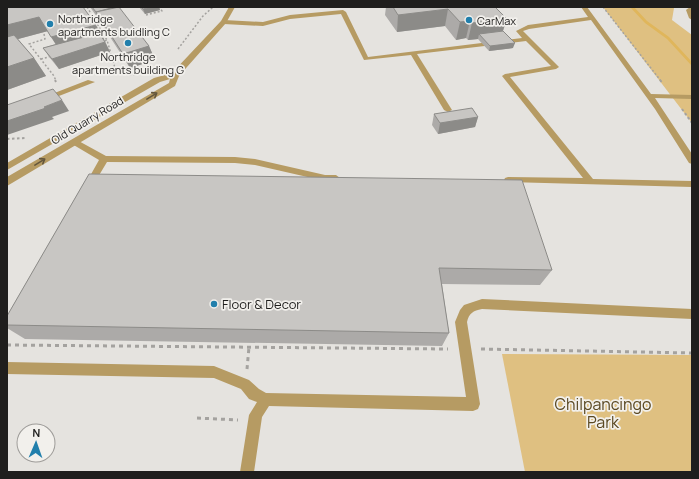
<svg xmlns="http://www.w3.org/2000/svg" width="699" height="479" font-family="Manrope,sans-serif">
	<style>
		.green { fill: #dfc081 }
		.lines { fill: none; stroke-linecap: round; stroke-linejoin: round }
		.stream { fill: #e0b65b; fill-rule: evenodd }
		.path-far2 { stroke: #a4a29f; stroke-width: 1.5; stroke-dasharray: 2 2; stroke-linecap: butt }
		.path-far1 { stroke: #a4a29f; stroke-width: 2; stroke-dasharray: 2.5 2.5; stroke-linecap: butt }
		.path { stroke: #a4a29f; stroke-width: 3; stroke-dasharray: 4 4; stroke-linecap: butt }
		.service { fill: #b69b63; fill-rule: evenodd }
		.minor { fill: #b69b63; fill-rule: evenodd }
		.tertiary { fill: #b69b63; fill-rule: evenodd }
		.wall { fill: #acaaa8 }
		.shaded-wall { fill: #8c8b88 }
		.building { fill: #c8c6c3; stroke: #8c8b88 }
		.oneway { stroke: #63563c }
		.poi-dot { fill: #217fac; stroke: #f2f0ec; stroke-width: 1.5 }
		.labels { text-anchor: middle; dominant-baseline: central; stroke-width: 3.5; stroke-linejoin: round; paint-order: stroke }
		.far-poi-label { font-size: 11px; fill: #1f1e1d; stroke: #f2f0ec; text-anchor: start }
		.far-street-label { font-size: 11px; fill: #1f1e1d; stroke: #f2f0ec }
		.poi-label { font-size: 13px; fill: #1f1e1d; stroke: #f2f0ec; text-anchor: start }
		.near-park-label { font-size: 16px; fill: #5a4822; stroke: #f2f0ec }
	</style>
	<rect width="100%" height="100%" fill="#e5e3df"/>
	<g class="green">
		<path d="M603 7 674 8 672 20 692 35V123Z"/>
		<path d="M502 354 692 355V472H525Z"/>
	</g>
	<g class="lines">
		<path class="stream" d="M630 7H634L647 21 669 37 692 62V65H691L667 39 645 23Z"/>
		<g class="path-far2">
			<path d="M87 7 107 40"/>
			<path d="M603 7 661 81"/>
			<path d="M146 15 162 11 159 7"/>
			<path d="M44 34 45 39 29 44 54 76 56 81"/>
			<path d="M101 42 107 40 115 68 101 74"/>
			<path d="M178 49 203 16 213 7"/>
			<path d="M41 59 52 56"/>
			<path d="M115 68 125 74 136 75"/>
		</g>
		<g class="path-far1">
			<path d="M55 80 56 82"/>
			<path d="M660 80 663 84"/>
			<path d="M682 109 692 123"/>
			<path d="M7 139 26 138"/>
		</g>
		<g class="path">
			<path d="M7 345 448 349"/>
			<path d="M481 349 692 353"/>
			<path d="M247 369 249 347"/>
			<path d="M197 418 238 420"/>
		</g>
		<g class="service">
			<path d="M581 7H587L651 94 692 95V99L655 98 692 154V164L689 163 655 109 591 20 529 29 523 31 559 67 556 69 510 77 593 179 692 181V187L505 182 504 180 505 178 508 177 583 178 502 76 505 74 551 66 526 41 417 54 452 110 448 112 444 110 411 55 364 60 341 14 290 19 263 26 224 24 221 22 224 20 263 22 290 15 343 10 346 12 368 57 522 38 516 31 528 25 588 17Z"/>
			<path d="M690 7H692V20L689 18 686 10Z"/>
			<path d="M75 139 106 156 235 157 255 159 325 175H336L340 178 336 181H325L255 165 235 163 107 162 92 187 89 188 85 185 99 160 72 144V140Z"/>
			<path d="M482 299 692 309V319L482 309C473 311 469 313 467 322L480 404 478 409 473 411 269 406 262 417 254 472H240L249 415 257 402 249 399 241 389 214 378 7 374V362L214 366 249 380 259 389 266 393 466 397 455 322 460 310 464 305Z"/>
		</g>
		<path class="minor" d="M88 80 95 82 46 101H43L39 99Z"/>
		<path class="tertiary" d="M229 7H235L226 23 179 76 175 86 7 186V177L169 83 170 79 160 82 7 170V163L154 78 172 73 221 21Z"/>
	</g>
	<g class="wall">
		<path d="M7 7 104 39 110 52 59 69 50 58 43 48 56 44 48 31 18 39 34 58 46 76 7 90Z"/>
		<path d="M90 7H117L149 46 155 60 130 68 103 26 100 21Z"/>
		<path d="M139 7H159L160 10 145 14Z"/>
		<path d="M386 7H495L507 19 503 31 513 48 489 51 478 39 468 40 466 38 456 40 445 26 397 32 385 15Z"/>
		<path d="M434 114 478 117 475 127 438 134 432 125Z"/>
		<path d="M89 174 552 270 540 285 442 284 449 333 442 346 25 339 7 328V316Z"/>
	</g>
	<g class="shaded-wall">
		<path d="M151 7H159L160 10 145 14 143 9Z"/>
		<path d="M448 9 445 26 397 32 398 15Z"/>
		<path d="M39 17 48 31 7 42V25Z"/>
		<path d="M507 19 501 36 479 34 478 39 468 40 472 23Z"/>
		<path d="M470 21 466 38 456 40 460 22Z"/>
		<path d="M96 25 104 39 60 51 51 37Z"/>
		<path d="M105 42 110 52 59 69 52 59Z"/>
		<path d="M515 43 513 48 489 51 490 46Z"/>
		<path d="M149 46 155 60 130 68 123 54Z"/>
		<path d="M34 58 46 76 7 90V67Z"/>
		<path d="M62 100 69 111 52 117 54 119 7 135V121Z"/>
		<path d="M478 117 475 127 438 134 440 123Z"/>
	</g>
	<g class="building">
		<path d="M7 7H83L96 25 51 37 39 17 7 25Z"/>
		<path d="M92 7H115L96 12Z"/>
		<path d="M119 7 149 46 123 54 96 12Z"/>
		<path d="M141 7H151L143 9Z"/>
		<path d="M393 7H495L507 19 472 23 470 21 460 22 448 9 398 15Z"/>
		<path d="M503 31 515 43 490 46 479 34Z"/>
		<path d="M99 33 105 42 52 59 43 48Z"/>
		<path d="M14 35 34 58 7 67V37Z"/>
		<path d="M53 89 62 100 44 107 46 108 7 121V105Z"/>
		<path d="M472 108 478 117 440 123 434 114Z"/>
		<path d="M89 174 522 180 552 270 439 268 449 333 7 325V316Z"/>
	</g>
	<defs><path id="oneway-shaft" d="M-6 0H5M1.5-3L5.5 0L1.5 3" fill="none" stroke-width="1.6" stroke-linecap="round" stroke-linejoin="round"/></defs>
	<g class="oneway">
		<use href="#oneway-shaft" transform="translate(152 96) rotate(-31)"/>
		<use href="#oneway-shaft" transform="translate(40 162) rotate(-31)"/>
	</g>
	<g class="poi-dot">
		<circle cx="469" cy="20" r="4"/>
		<circle cx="50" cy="24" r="4"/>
		<circle cx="128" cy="43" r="4"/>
		<circle cx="214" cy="304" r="4"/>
	</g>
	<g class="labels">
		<g class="far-poi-label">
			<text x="58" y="18">Northridge<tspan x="58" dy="13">apartments buidling C</tspan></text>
			<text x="477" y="20">CarMax</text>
			<text x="128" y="56" text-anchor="middle">Northridge<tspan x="128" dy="13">apartments building G</tspan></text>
		</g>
		<g class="far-street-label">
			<text transform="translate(87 120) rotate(-31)">Old Quarry Road</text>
		</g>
		<g class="poi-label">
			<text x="222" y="304">Floor &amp; Decor</text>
		</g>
		<g class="near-park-label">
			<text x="603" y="404">Chilpancingo<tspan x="603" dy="18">Park</tspan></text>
		</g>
	</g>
	<rect width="699" height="479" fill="none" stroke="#1f1e1d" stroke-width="16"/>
	<g transform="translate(36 443) rotate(2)"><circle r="19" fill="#f2f0ec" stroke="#9e9c99"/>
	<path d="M0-3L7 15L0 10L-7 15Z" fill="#217fac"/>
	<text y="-6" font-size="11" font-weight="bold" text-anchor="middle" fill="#1f1e1d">N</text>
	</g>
</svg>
